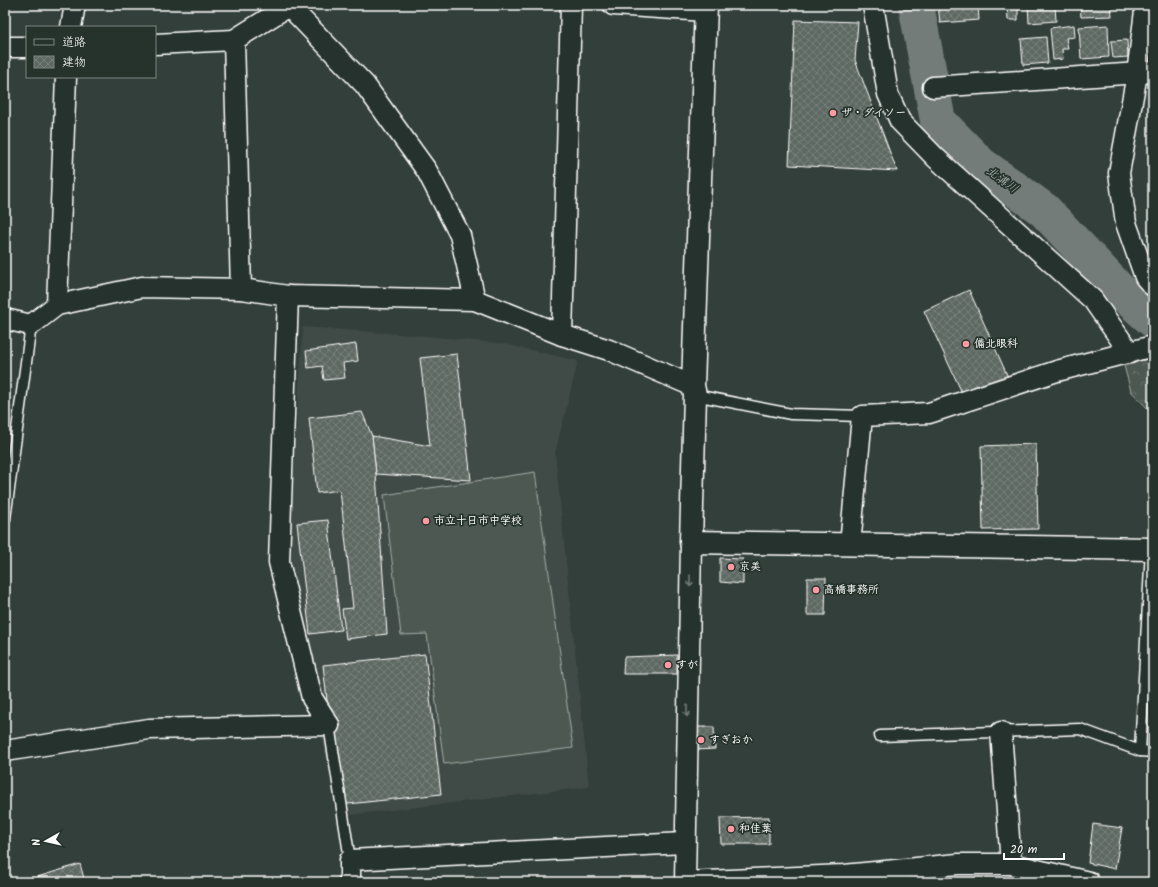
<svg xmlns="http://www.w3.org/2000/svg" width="1158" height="887" font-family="Kalam,'Klee One',sans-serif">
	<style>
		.built { fill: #404c47 }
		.grass { fill: #4d5853; stroke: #a6aca9 }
		.park { fill: url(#park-crowns); stroke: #a6aca9 }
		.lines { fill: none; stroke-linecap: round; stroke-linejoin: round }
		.river { stroke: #737b78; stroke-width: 36 }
		.building { fill: url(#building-cross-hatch); stroke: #fff }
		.lane-casing { stroke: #fff; stroke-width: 13 }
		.street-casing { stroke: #fff; stroke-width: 23 }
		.secondary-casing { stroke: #fff; stroke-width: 25 }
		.lane { stroke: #26332d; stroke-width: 10 }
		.street { stroke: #26332d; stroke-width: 20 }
		.secondary { stroke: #26332d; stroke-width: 22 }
		.oneway { stroke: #727a76 }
		.poi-dot { fill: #ff9aa2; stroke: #26332d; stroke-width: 1.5 }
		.labels { text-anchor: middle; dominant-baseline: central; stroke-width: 3.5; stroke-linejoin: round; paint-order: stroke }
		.poi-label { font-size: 11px; font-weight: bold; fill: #fff; stroke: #26332d; text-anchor: start }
		.water-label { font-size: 12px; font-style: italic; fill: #b9bdbc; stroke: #26332d }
	</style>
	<defs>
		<pattern id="park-crowns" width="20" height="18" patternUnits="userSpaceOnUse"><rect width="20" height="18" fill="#4d5853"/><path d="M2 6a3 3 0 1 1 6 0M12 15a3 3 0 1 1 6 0" fill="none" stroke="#68716d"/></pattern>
		<pattern id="building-cross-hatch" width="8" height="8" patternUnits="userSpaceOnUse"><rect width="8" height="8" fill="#5f6964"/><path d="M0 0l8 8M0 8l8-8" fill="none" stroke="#77807b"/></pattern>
	</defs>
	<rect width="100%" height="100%" fill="#333f3a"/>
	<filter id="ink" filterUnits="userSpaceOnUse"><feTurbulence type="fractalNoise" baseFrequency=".025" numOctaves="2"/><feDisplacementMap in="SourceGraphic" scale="8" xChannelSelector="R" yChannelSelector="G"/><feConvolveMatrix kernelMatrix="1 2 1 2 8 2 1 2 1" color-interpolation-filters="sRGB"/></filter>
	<g filter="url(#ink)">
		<path class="built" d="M303 327 425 336 505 344 578 361 555 453 589 787 340 816 286 588Z"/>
		<path class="grass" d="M535 472 573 748 444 764 427 634 401 635 384 495Z"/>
		<path class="park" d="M1153 357V416V414L1131 391 1124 366Z"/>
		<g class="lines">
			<path class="river" d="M916 5 938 121 980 164 1044 210 1121 292 1153 320"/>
		</g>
		<g class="building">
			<path d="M938 5H978L979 20 940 23Z"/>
			<path d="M1007 5H1018V20H1008Z"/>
			<path d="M1028 5H1055L1056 21 1029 23Z"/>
			<path d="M1080 5H1111L1112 16 1081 17Z"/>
			<path d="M795 20 858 22 855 60 897 171 789 165Z"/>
			<path d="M1074 25 1075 37 1066 38 1068 49H1062L1063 59 1053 60 1050 28Z"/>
			<path d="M1108 25 1109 57 1081 59 1079 27Z"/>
			<path d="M1046 37 1048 63 1023 65 1021 39Z"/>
			<path d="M1127 40 1128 57 1113 58 1111 41Z"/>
			<path d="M969 290 1008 377 964 397 924 311Z"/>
			<path d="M356 344 358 361 343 363 345 378 324 380 322 366 308 368 306 351Z"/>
			<path d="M457 354 471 480 376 474 372 436 430 446 420 358Z"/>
			<path d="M362 412 372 436 376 474 387 634 346 639 342 609 353 608 340 490 317 493 309 418Z"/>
			<path d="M1036 444 1038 529 983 530 981 446Z"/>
			<path d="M328 520 341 630 310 634 297 523Z"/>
			<path d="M720 558 743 559V584L720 582Z"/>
			<path d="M807 578H826L825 615H807Z"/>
			<path d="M425 654 441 794 339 805 323 665Z"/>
			<path d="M677 655V674H623L624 657Z"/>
			<path d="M695 727H714L715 749 696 750Z"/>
			<path d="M769 817V844H721L720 818Z"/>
			<path d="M1093 824 1122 828 1115 869 1088 863Z"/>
			<path d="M80 864 85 882H21Z"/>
			<path d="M1047 878 1048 882H1015V880Z"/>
		</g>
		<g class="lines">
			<g class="lane-casing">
				<g id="lane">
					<path d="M695 395 791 414 862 416"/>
					<path d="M5 519 31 325"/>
					<path d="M329 725 350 860"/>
					<path d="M880 736 1080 729 1140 751 1153 752"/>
					<path d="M1140 751 1151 549"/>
				</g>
			</g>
			<g class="street-casing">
				<g id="street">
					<path d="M288 5 365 85 427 171 460 235 475 300"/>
					<path d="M613 5 706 11"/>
					<path d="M873 5 888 94 900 121 936 158 1093 300 1130 353"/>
					<path d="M1144 5 1145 11 1137 74 1119 173 1126 223 1145 277 1153 286"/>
					<path d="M71 27 75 5"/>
					<path d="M234 40 241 289"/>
					<path d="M155 44 234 40 290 5"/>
					<path d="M5 47H27"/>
					<path d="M933 87 1153 72"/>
					<path d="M288 296 279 562 312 698 329 725"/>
					<path d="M57 305 66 77"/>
					<path d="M5 319 31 325 57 305 142 287 241 289 288 296 475 300 562 335 609 350 693 386"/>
					<path d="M562 335 571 5"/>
					<path d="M850 545 862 416 929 413 1057 371 1153 346"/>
					<path d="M1001 732 1011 864"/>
					<path d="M5 751 149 729 329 725"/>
					<path d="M350 882V860L684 843"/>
					<path d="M685 882 844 875 958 864H1011L1089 882"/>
					<path d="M685 882 691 542"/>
				</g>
			</g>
			<g class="secondary-casing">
				<path id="secondary" d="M706 5 693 386 695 395 691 542 1153 549"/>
			</g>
			<use href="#lane" class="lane"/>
			<use href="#street" class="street"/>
			<use href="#secondary" class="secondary"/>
		</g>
		<defs><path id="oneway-shaft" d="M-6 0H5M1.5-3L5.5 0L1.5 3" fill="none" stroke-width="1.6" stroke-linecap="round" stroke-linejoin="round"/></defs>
		<g class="oneway">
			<use href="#oneway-shaft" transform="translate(690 581) rotate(91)"/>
			<use href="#oneway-shaft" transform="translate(687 711) rotate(91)"/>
		</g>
	</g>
	<g class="poi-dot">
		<circle cx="833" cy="113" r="4"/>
		<circle cx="966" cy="344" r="4"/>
		<circle cx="426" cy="521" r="4"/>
		<circle cx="731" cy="567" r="4"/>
		<circle cx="816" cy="590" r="4"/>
		<circle cx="668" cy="665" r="4"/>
		<circle cx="701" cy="740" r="4"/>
		<circle cx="731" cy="829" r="4"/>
	</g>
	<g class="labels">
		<g class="poi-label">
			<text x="841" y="113">ザ・ダイソー</text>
			<text x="974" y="344">備北眼科</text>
			<text x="434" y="521">市立十日市中学校</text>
			<text x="739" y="567">京美</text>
			<text x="824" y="590">高橋事務所</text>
			<text x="676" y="665">すが</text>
			<text x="709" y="740">すぎおか</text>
			<text x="739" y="829">和佳葉</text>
		</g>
		<g class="water-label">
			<text transform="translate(1002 180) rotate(36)">北溝川</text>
		</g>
	</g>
	<rect width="1158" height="887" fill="none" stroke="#26332d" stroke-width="20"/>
	<rect x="10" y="10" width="1138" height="867" fill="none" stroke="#fff" stroke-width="1.5" filter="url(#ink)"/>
	<rect x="26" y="26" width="130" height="52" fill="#26332d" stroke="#7d8581"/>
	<rect x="34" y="39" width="20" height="6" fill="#26332d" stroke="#7d8581"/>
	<text x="62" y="46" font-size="12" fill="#ffffff">道路</text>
	<rect x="34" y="56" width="20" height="12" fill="url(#building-cross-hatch)" stroke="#7d8581"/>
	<text x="62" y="66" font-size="12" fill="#ffffff">建物</text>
	<g transform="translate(46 841) rotate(262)" stroke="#26332d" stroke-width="3" paint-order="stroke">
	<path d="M0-3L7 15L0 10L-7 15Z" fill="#ffffff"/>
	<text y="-6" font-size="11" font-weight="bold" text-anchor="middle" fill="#ffffff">N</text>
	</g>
	<path d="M1004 853v6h60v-6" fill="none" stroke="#ffffff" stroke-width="2"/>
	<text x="1010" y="853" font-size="12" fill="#ffffff" stroke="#26332d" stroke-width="3" paint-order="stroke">20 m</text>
</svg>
